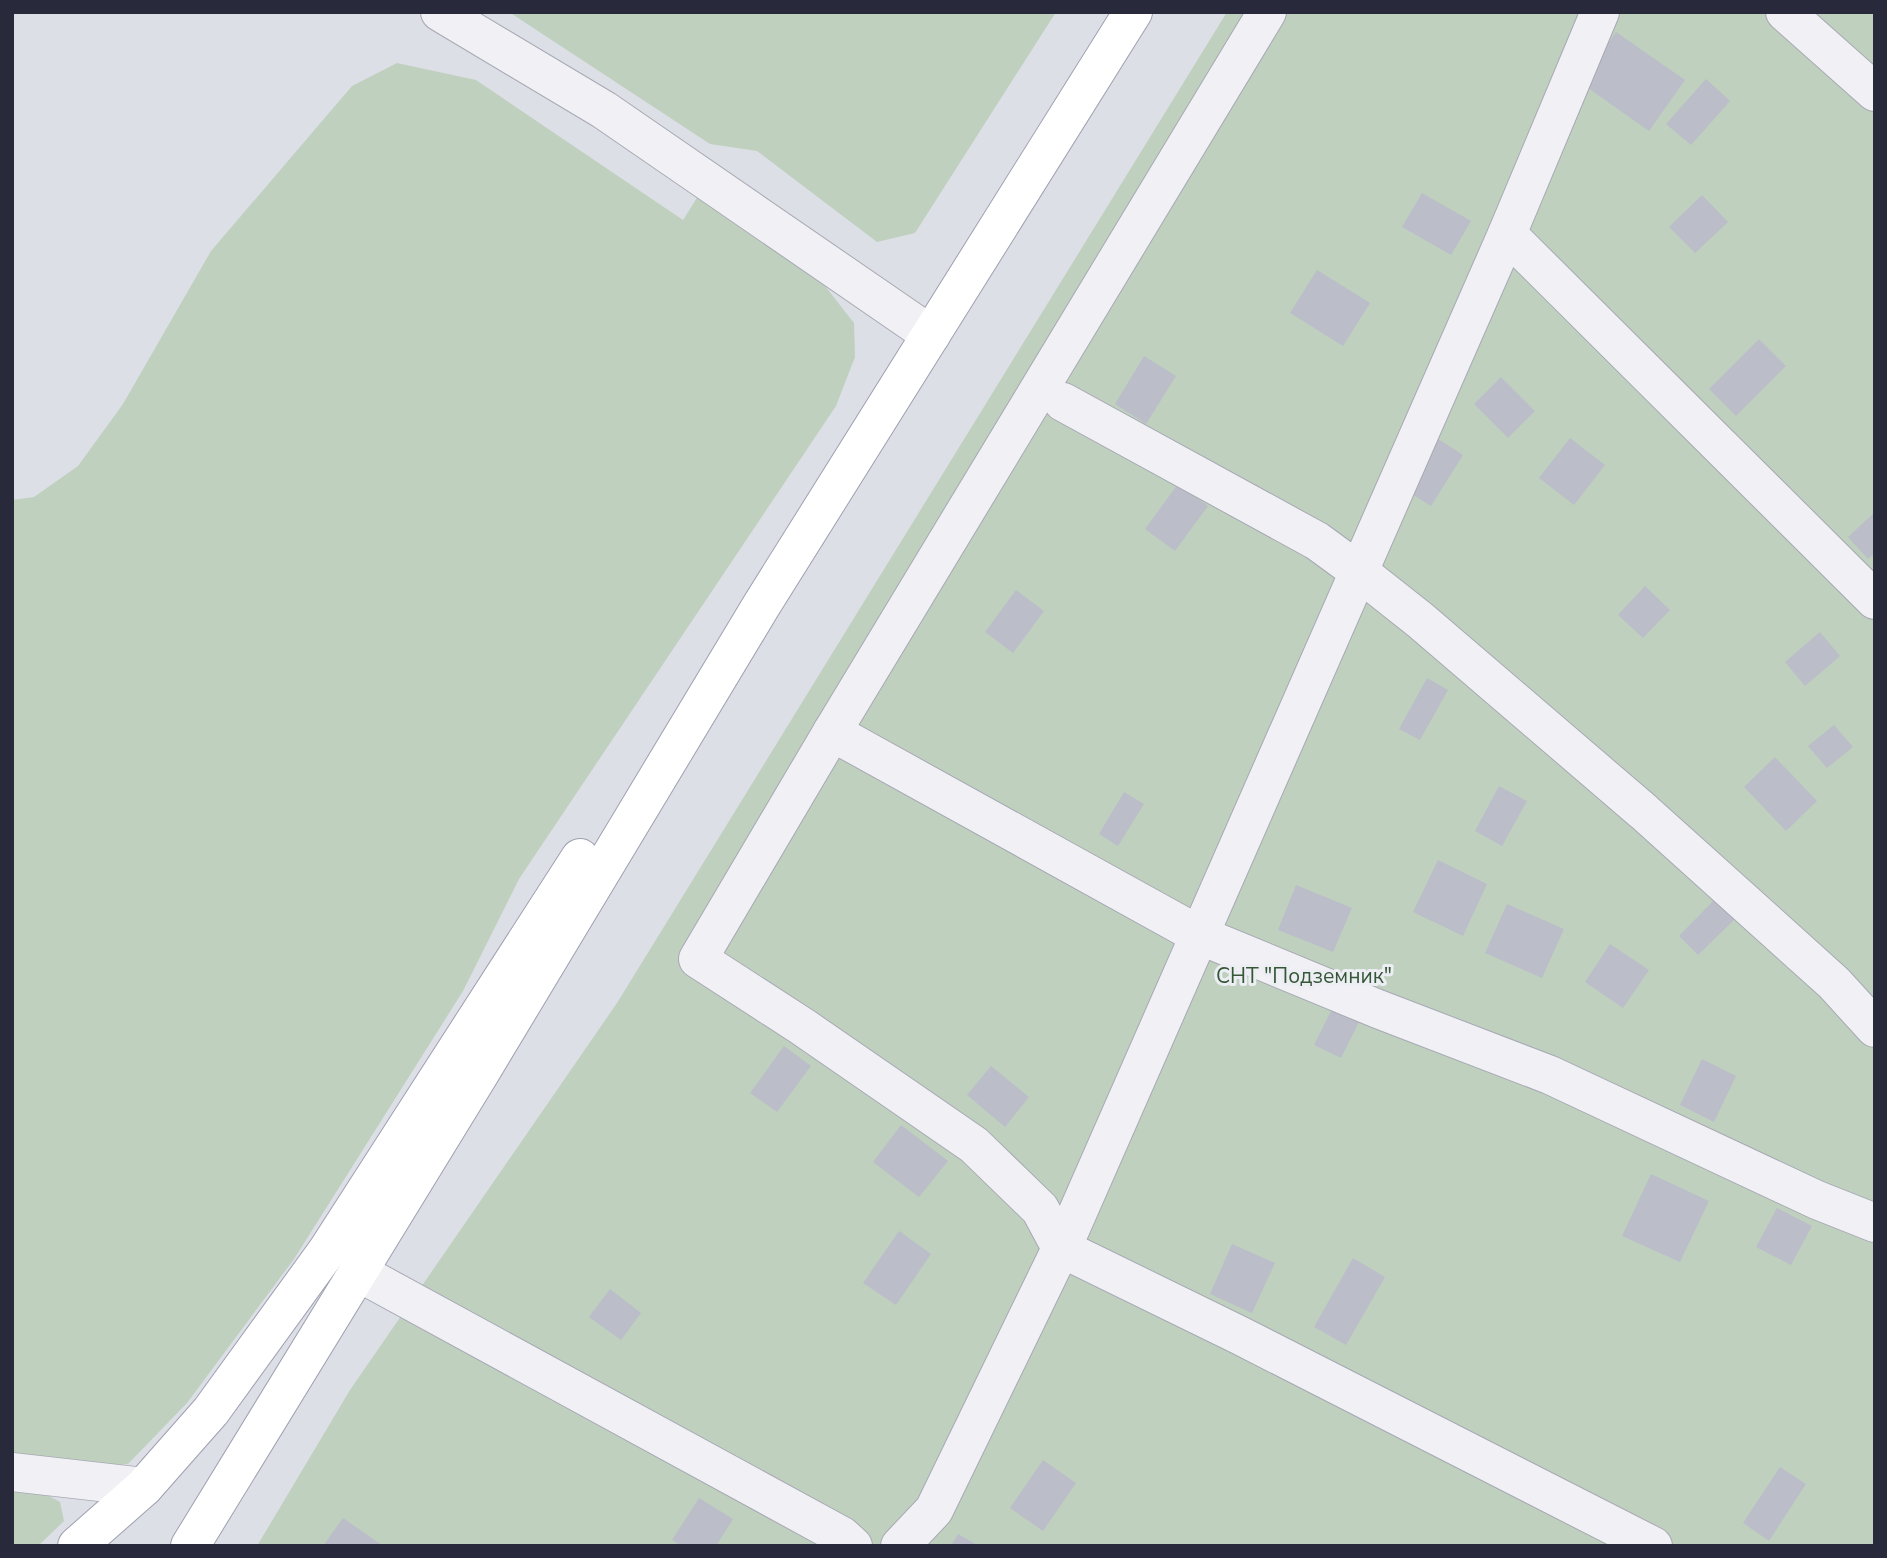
<svg xmlns="http://www.w3.org/2000/svg" width="1887" height="1558" font-family="'Nunito Sans',sans-serif">
	<style>
		.green { fill: #bfd0bf }
		.building { fill: #bbbdc9 }
		.lines { fill: none; stroke-linecap: round; stroke-linejoin: round }
		.minor-casing { stroke: #a7a9b3; stroke-width: 40 }
		.major-casing { stroke: #9da0b1; stroke-width: 40 }
		.minor { stroke: #f0f0f5; stroke-width: 38 }
		.major { stroke: #fff; stroke-width: 38 }
		.labels { text-anchor: middle; dominant-baseline: central; stroke-width: 6; stroke-linejoin: round; paint-order: stroke }
		.park-label { font-size: 21px; fill: #365737; stroke: #eceef4 }
	</style>
	<rect width="100%" height="100%" fill="#dddfe6"/>
	<g class="green">
		<path d="M509 12H1056L915 233 877 242 757 151 710 144Z"/>
		<path d="M1227 12H1875V1546H257L350 1390 617 1003Z"/>
		<path d="M397 63 476 80 683 220 700 193 825 286 854 323 855 357 836 406 519 879 463 991 294 1259 187 1403 128 1464 82 1467 12 1459V500L34 497 78 466 123 404 211 251 352 86Z"/>
		<path d="M27 1484 60 1502 64 1521 38 1546H12V1488Z"/>
	</g>
	<g class="building">
		<path d="M1616 32 1685 80 1649 131 1581 83Z"/>
		<path d="M1706 79 1730 101 1691 145 1666 124Z"/>
		<path d="M1422 193 1471 221 1451 255 1402 227Z"/>
		<path d="M1702 195 1728 222 1695 253 1669 227Z"/>
		<path d="M1317 270 1370 303 1343 346 1290 313Z"/>
		<path d="M1759 339 1786 366 1736 416 1709 389Z"/>
		<path d="M1144 356 1176 376 1146 424 1115 404Z"/>
		<path d="M1501 377 1535 411 1508 438 1474 404Z"/>
		<path d="M1435 437 1463 455 1431 506 1402 488Z"/>
		<path d="M1570 438 1605 465 1574 505 1539 478Z"/>
		<path d="M1178 484 1208 506 1175 551 1145 529Z"/>
		<path d="M1875 512V553L1868 559 1848 537Z"/>
		<path d="M1645 586 1670 610 1643 638 1618 615Z"/>
		<path d="M1016 590 1044 611 1013 653 985 632Z"/>
		<path d="M1820 632 1840 656 1805 686 1785 662Z"/>
		<path d="M1427 678 1448 690 1420 740 1399 729Z"/>
		<path d="M1834 725 1853 747 1827 768 1808 746Z"/>
		<path d="M1775 757 1817 801 1786 831 1744 787Z"/>
		<path d="M1499 786 1527 801 1502 846 1475 831Z"/>
		<path d="M1124 792 1144 804 1118 846 1099 834Z"/>
		<path d="M1438 860 1487 884 1463 936 1413 912Z"/>
		<path d="M1296 885 1352 908 1333 952 1278 930Z"/>
		<path d="M1720 894 1740 914 1698 955 1679 936Z"/>
		<path d="M1507 904 1564 929 1542 978 1485 953Z"/>
		<path d="M1610 944 1649 970 1623 1008 1585 982Z"/>
		<path d="M1336 1001 1363 1014 1341 1058 1314 1045Z"/>
		<path d="M784 1046 811 1066 777 1112 750 1093Z"/>
		<path d="M1702 1059 1736 1076 1714 1122 1680 1105Z"/>
		<path d="M991 1066 1029 1097 1005 1127 967 1095Z"/>
		<path d="M901 1125 948 1161 919 1197 873 1162Z"/>
		<path d="M1651 1174 1709 1201 1680 1262 1622 1236Z"/>
		<path d="M1777 1208 1812 1226 1791 1265 1756 1247Z"/>
		<path d="M899 1231 931 1254 896 1305 863 1283Z"/>
		<path d="M1232 1244 1275 1263 1252 1313 1210 1294Z"/>
		<path d="M1353 1258 1385 1277 1346 1345 1314 1327Z"/>
		<path d="M610 1289 641 1313 621 1340 589 1317Z"/>
		<path d="M1043 1460 1076 1483 1043 1531 1010 1508Z"/>
		<path d="M1780 1467 1806 1484 1769 1541 1743 1523Z"/>
		<path d="M699 1498 733 1519 716 1546H681L672 1540Z"/>
		<path d="M343 1518 383 1546H323Z"/>
		<path d="M958 1534 979 1546H951Z"/>
	</g>
	<g class="lines">
		<g class="minor-casing">
			<g id="minor">
				<path d="M440 12 604 110 931 335"/>
				<path d="M1267 12 832 732 698 959 803 1027 974 1145 1040 1209 1061 1248 1239 1335 1653 1546"/>
				<path d="M1785 12 1875 92"/>
				<path d="M1507 234 1875 600"/>
				<path d="M1063 402 1317 541 1358 571 1420 620 1644 812 1834 983 1875 1028"/>
				<path d="M832 732 1199 935 1378 1009 1550 1075 1817 1200 1875 1223"/>
				<path d="M358 1272 842 1536 853 1546"/>
				<path d="M12 1472 144 1487"/>
				<path d="M900 1546 934 1510 1070 1230 1507 234 1600 12"/>
			</g>
		</g>
		<g class="major-casing">
			<g id="major">
				<path d="M77 1546 144 1487 211 1411 327 1251 580 858"/>
				<path d="M190 1546 480 1073 761 606 1133 12"/>
			</g>
		</g>
		<use href="#minor" class="minor"/>
		<use href="#major" class="major"/>
	</g>
	<g class="labels">
		<g class="park-label">
			<text x="1304" y="976">СНТ "Подземник"</text>
		</g>
	</g>
	<rect width="1887" height="1558" fill="none" stroke="#282a3c" stroke-width="28"/>
</svg>
